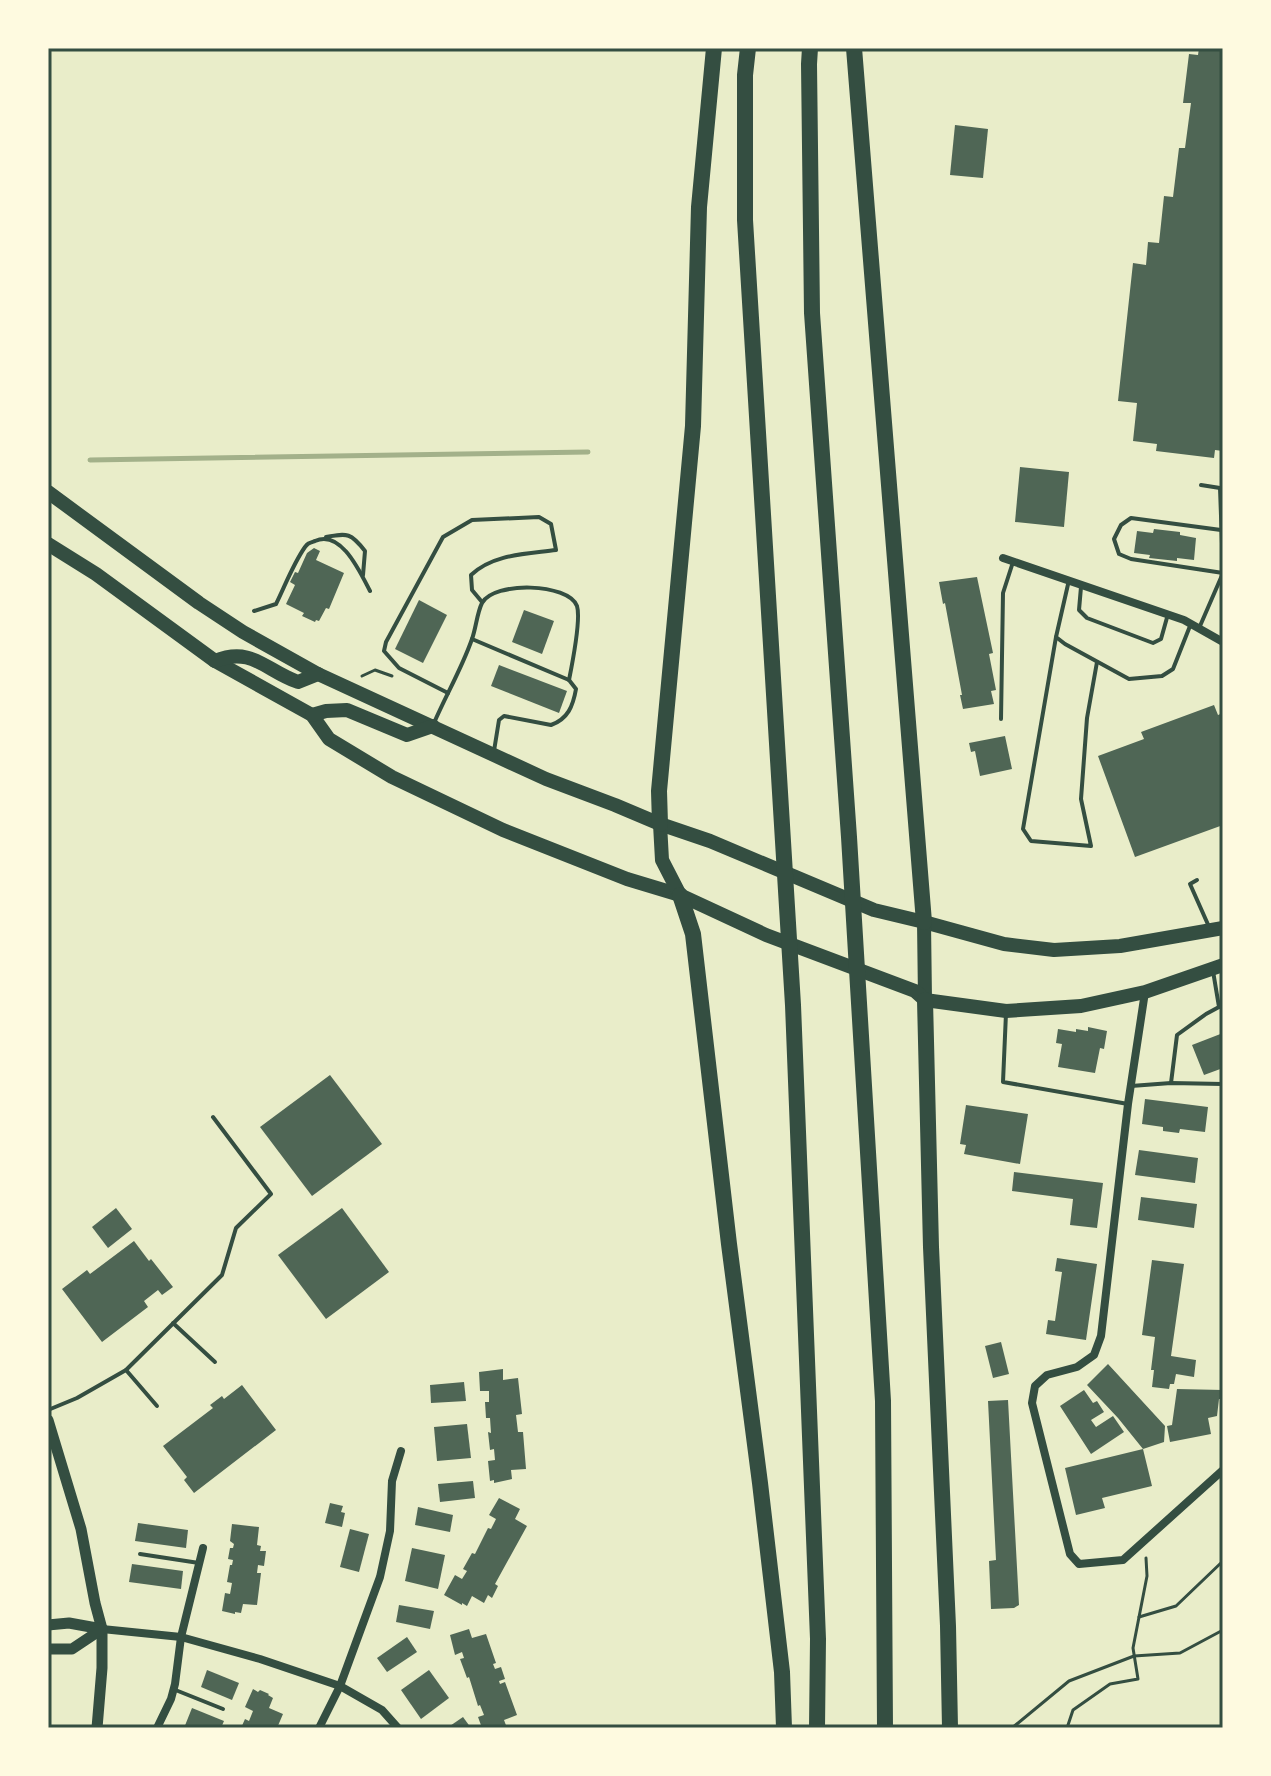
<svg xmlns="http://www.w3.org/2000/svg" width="1271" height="1776" font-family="Lato,sans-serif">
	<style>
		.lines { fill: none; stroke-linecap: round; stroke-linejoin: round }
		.stream { stroke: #a3b18a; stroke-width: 5 }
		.building { fill: #4f6655 }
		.path { stroke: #344e41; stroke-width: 3 }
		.service { stroke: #344e41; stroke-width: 4 }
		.minor { stroke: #344e41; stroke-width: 8 }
		.tertiary { stroke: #344e41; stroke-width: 11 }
		.primary { stroke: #344e41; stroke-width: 14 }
		.trunk { stroke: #344e41; stroke-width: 14 }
		.motorway { stroke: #344e41; stroke-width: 16 }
		.neatline { fill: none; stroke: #344e41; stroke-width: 3 }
	</style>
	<rect width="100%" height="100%" fill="#e9edc9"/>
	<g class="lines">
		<path class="stream" d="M90 460 588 452"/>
	</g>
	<g class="building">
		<path d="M1199 48H1223V451L1215 450 1214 458 1156 451 1157 444 1133 441 1137 403 1118 401 1133 263 1146 265 1148 242 1159 243 1164 196 1173 197 1179 148H1185L1191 103H1183L1189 54 1198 55Z"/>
		<path d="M955 125 988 129 983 178 950 175Z"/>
		<path d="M1020 467 1069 472 1064 527 1015 522Z"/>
		<path d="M1154 529 1180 532V535L1196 538 1194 560 1177 558V561L1149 558 1150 555 1134 553 1137 531 1153 533Z"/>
		<path d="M314 548 320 551 316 560 344 573 329 609 326 608 319 621 316 620 315 622 302 616 304 613 286 604 295 585 290 582 295 572 298 573 307 553Z"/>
		<path d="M977 577 993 653 989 654 996 690 991 691 994 704 963 709 960 695H962L945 603 943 604 939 582Z"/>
		<path d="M419 600 447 615 423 663 395 649Z"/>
		<path d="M524 610 554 621 542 654 512 642Z"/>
		<path d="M499 665 567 691 559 713 491 686Z"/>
		<path d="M1214 705 1218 715 1223 713V825L1135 857 1098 756 1144 739 1141 732Z"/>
		<path d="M1005 736 1012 769 980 776 975 751 971 752 969 743Z"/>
		<path d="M1088 1027 1107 1031 1104 1049 1100 1048 1095 1073 1058 1067 1062 1044 1056 1043 1058 1029 1076 1032V1029L1088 1031Z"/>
		<path d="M1223 1033V1068L1204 1075 1192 1045Z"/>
		<path d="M330 1075 382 1144 312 1196 260 1127Z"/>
		<path d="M1145 1099 1208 1107 1205 1132 1180 1129 1179 1133 1163 1131V1127L1142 1124Z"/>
		<path d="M966 1105 1028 1114 1020 1164 964 1154 966 1145 960 1144Z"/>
		<path d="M1139 1150 1198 1158 1195 1183 1135 1175Z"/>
		<path d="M1014 1172 1103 1183 1097 1228 1070 1225 1073 1199 1012 1191Z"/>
		<path d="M1141 1197 1197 1204 1194 1228 1138 1220Z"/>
		<path d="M116 1208 132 1229 108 1248 92 1227Z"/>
		<path d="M342 1208 389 1272 326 1319 278 1255Z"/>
		<path d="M134 1241 149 1261 151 1259 173 1287 162 1295 158 1290 144 1301 148 1307 102 1342 62 1289 87 1270 90 1274Z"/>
		<path d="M1057 1258 1097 1264 1086 1340 1046 1334 1048 1320 1055 1321 1062 1272 1055 1271Z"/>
		<path d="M1152 1260 1184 1264 1171 1356 1196 1360 1194 1377 1176 1374 1174 1384H1170L1169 1389 1152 1387 1154 1370H1151L1155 1337 1142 1335Z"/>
		<path d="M1001 1342 1009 1374 993 1378 985 1346Z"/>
		<path d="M1108 1364 1165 1426 1164 1442 1143 1449 1118 1418 1087 1385Z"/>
		<path d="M503 1369V1380L518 1378 522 1414 516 1415 518 1432H523L526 1469 511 1470 512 1479 494 1483V1480L490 1481 488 1461 495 1460 494 1449 490 1450 488 1432 491 1433 490 1418H486L485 1402H489V1391H480L479 1372Z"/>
		<path d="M464 1382 466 1401 431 1403 430 1385Z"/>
		<path d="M242 1385 276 1430 194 1493 184 1480 187 1477 163 1446 213 1408 210 1405 222 1396 224 1399Z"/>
		<path d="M1177 1389 1223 1390V1399H1219L1217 1416 1208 1418 1211 1434 1170 1442 1167 1426 1172 1425Z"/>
		<path d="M1084 1390 1093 1403 1097 1401 1104 1412 1091 1420 1096 1427 1113 1416 1124 1432 1091 1454 1060 1406Z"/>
		<path d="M1008 1400 1019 1605 1014 1608 991 1609 989 1561 996 1560 988 1401Z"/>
		<path d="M467 1424 471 1458 437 1461 434 1427Z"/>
		<path d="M1143 1449 1152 1486 1102 1498 1105 1508 1076 1515 1065 1468Z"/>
		<path d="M473 1481 475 1498 440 1502 438 1484Z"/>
		<path d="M499 1498 520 1509 515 1519 527 1526 495 1584 498 1586 492 1598 488 1595 484 1603 472 1596 467 1606 462 1603V1605L444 1595 455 1575 462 1579 467 1571 463 1569 472 1553 475 1554 488 1528 491 1529 496 1519 489 1515Z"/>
		<path d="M330 1503 343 1506 341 1512 345 1513 342 1527 325 1523Z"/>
		<path d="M418 1507 453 1515 450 1532 415 1525Z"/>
		<path d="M138 1523 188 1530 186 1548 135 1541Z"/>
		<path d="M232 1524 259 1527 257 1545 261 1546 260 1551H266L264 1566 258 1565 257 1573H261L257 1605 243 1604 241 1613 235 1612V1614L222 1611 225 1593 230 1594 232 1583 227 1582 230 1565H232L233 1560 228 1559 230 1548H233L234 1544 230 1541Z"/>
		<path d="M350 1529 369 1534 359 1572 340 1567Z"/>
		<path d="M412 1548 445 1555 438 1589 405 1581Z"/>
		<path d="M132 1564 183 1571 181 1589 129 1582Z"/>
		<path d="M399 1605 434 1611 430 1629 396 1622Z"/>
		<path d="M469 1629 472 1638 486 1634 496 1663 493 1664 495 1669 501 1667 505 1679 499 1681 500 1684 505 1682 517 1715 504 1720 507 1728H482L478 1717 484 1715 480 1705 478 1706 469 1677 467 1678 460 1659 464 1658 462 1652 455 1655 450 1635Z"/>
		<path d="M407 1637 417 1652 387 1672 377 1658Z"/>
		<path d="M207 1670 239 1683 232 1700 201 1687Z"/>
		<path d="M429 1670 449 1698 421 1719 401 1690Z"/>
		<path d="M253 1689 258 1692 260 1690 269 1694 268 1695 273 1698 269 1708 283 1714 277 1728H241L245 1719 249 1721 253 1711 245 1707Z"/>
		<path d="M192 1708 224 1721 221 1728H184Z"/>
		<path d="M463 1717 471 1728H447Z"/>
	</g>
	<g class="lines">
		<g class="path">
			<path d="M362 676 375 670 392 676"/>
			<path d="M1139 1617 1176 1606 1223 1561"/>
			<path d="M1012 1728 1069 1681 1134 1656 1180 1653 1223 1630"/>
			<path d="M1067 1728 1073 1710 1110 1684 1138 1679 1133 1648 1147 1576 1146 1558"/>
		</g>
		<g class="service">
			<path d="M1201 485 1220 488 1223 571"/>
			<path d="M1221 530 1131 518 1121 525 1114 539 1119 554 1131 559 1223 573"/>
			<path d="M326 537C348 533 351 533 365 551L363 575"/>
			<path d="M1069 580 1056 637 1065 644 1129 679 1162 676 1173 669 1190 626"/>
			<path d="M1081 587 1079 610 1087 618 1153 643 1161 639 1168 614"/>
			<path d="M254 611 276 604C285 586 293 564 305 547 308 543 309 543 315 541 341 529 360 572 370 591"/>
			<path d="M1200 626 1223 573"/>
			<path d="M1056 637 1023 829 1031 841 1091 846 1081 799 1087 718 1097 662"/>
			<path d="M472 639 569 680 576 689C573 706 568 719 551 725L504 716 499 720 494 751"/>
			<path d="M448 693 399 668 384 651 386 642 443 537 472 520 539 517 551 524 556 550C526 554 493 554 471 575L472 590 482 602"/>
			<path d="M1001 719 1003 593 1013 562"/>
			<path d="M434 723C446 695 462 668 472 639 476 628 477 613 482 603 494 581 568 583 577 606 581 619 572 665 569 680"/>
			<path d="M1197 880 1190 884 1210 929"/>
			<path d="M1213 971 1219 1007H1223"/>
			<path d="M1006 1013 1003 1082 1128 1104"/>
			<path d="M1171 1083 1177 1035 1206 1014 1219 1007"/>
			<path d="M1131 1086 1171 1083 1223 1084"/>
			<path d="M173 1323 215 1362"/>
			<path d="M126 1370 157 1406"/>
			<path d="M48 1410 77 1398 126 1370 222 1275 236 1228 271 1194 213 1117"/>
			<path d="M140 1554 199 1563"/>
			<path d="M173 1689 223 1709"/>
		</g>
		<g class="minor">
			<path d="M1003 558 1184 620 1223 642"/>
			<path d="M1145 992 1128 1104 1101 1336 1094 1355 1077 1367 1047 1375 1035 1386 1032 1403 1070 1554 1079 1564 1123 1560 1223 1470"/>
			<path d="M102 1629 181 1637 260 1659 340 1686 382 1710 398 1728"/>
			<path d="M157 1728 171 1699 175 1684 181 1637 203 1548"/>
			<path d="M319 1728 340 1686 380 1577 390 1531 392 1481 401 1451"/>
		</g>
		<g class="tertiary">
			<path d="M48 1420 81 1529 95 1603 102 1629V1668L97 1728"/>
			<path d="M48 1625 69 1623 102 1629"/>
			<path d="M48 1649H72L102 1629"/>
		</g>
		<g class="primary">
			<path d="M924 922 1004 944 1054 950 1120 946 1223 928"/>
			<path d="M925 1000 1006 1011 1081 1006 1145 992 1223 965"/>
		</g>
		<g class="trunk">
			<path d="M48 492 199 603 243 632 318 674 546 779 615 805 660 824 710 841 874 910 924 922 925 1000"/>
			<path d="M48 544 96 574 215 661 312 715 329 739 392 777 503 830 627 879 680 895 766 935 915 991 925 1000"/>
			<path d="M215 661C252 646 266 671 298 682L318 674"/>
			<path d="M312 715 326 711 347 710 407 735 433 726"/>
			<path d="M660 824 662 860 680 895"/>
		</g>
		<g class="motorway">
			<path d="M748 48 745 75V220L793 1005 818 1639 817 1728"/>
			<path d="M810 48 809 64 812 313 849 837 883 1401 885 1728"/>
			<path d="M854 48 924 922"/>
			<path d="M660 824 659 791 693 426 699 207 714 48"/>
			<path d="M680 895 693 934 729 1244 760 1483 782 1672 784 1728"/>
			<path d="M925 1000 931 1247 948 1626 950 1728"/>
		</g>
	</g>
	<rect width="1271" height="1776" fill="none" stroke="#fefae0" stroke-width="100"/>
	<rect x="50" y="50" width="1171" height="1676" class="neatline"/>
</svg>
